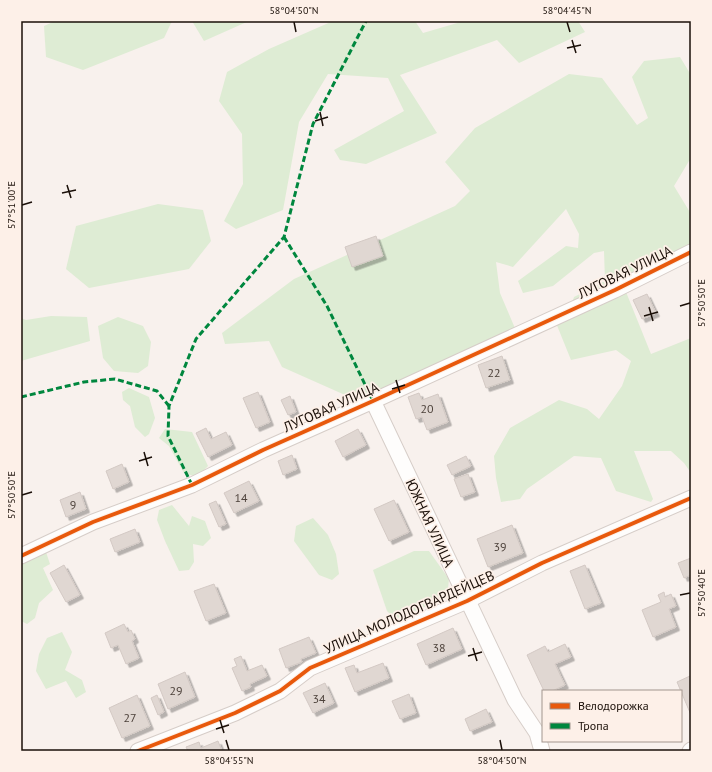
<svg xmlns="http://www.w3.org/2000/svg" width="712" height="772" font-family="'PT Sans',sans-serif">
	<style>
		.green { fill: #deecd4 }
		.building { fill: #e0d7d2; stroke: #d3c9c4; filter: url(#shadow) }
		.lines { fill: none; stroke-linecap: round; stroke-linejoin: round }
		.minor-casing { stroke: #d6cdc8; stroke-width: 17 }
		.minor { stroke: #fefdfc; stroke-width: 15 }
		.quiet { stroke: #00873e; stroke-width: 3; stroke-dasharray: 6 3; stroke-linecap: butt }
		.cycleway-casing { stroke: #fdf0e8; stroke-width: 6 }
		.cycleway { stroke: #e8590c; stroke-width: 4 }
		.ticks { fill: none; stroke: #1a0f08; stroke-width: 1.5 }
		.labels { text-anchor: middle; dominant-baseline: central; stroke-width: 3.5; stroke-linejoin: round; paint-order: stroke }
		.number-label { font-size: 12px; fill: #4c413a }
		.street-label { font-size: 14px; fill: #1a0f08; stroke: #fdf0e8 }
		.neatline { fill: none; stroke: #1a0f08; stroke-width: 1.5 }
		.ticks-label { font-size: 10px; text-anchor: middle; fill: #1a0f08 }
	</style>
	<defs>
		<filter id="shadow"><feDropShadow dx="3.5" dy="3.5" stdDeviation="0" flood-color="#0004"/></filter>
	</defs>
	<rect width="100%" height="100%" fill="#f8f1ed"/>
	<g class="green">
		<path d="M55 21H172L164 38 83 70 46 57 44 26Z"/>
		<path d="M192 21H249L204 41Z"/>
		<path d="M333 21H415L423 33 464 21H578L585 32 519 63 497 40 400 75 437 133 366 164 340 160 334 150 404 111 388 78 328 74 299 122 283 210 236 229 224 221 243 184 242 134 219 101 227 72 269 49Z"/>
		<path d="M680 57 691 75V160L689 161 674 186 691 214V247L570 309 574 297 605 281 604 251 594 253 553 286 523 293 518 281 566 246 578 248 579 234 566 209 513 267 496 262 500 293 517 333 373 396 345 395 282 367 269 341 225 344 222 333 294 279 455 206 470 191 445 162 475 128 569 74 602 78 637 125 648 118 632 77 644 61Z"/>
		<path d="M158 204 203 210 211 241 189 269 89 288 66 269 76 226Z"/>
		<path d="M626 292 651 354 691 338V473L684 463 671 451H634L653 499 651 502 616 491 601 458 574 456 527 489 520 499 501 502 496 478 494 456 510 428 559 400 587 409 599 419 622 386 631 361 616 350 571 360 556 323Z"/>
		<path d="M51 316 87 317 90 341 21 361V318L26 320Z"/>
		<path d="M118 317 143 326 151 342 148 366 138 373 114 371 103 358 98 326Z"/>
		<path d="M129 388 149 397 155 418 149 434 145 437 135 427 130 406 123 400 122 392Z"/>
		<path d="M165 429 192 432 208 466 197 477 184 473 169 446 159 438Z"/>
		<path d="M172 505 189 526 192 516 205 521 211 538 203 546 193 544 194 562 189 570 179 571 165 541 157 520 159 510Z"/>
		<path d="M313 518 328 535 336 554 339 574 332 580 319 575 294 541 296 526Z"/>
		<path d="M414 551H429L449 579 447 598 395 619 387 611 373 570Z"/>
		<path d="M46 552 50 564 43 568 53 590 39 603 35 618 27 624 21 621V561Z"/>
		<path d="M62 632 72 652 65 670 82 680 86 692 76 698 66 681 46 689 36 671 39 654 47 638Z"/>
	</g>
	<g class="building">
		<path d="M376 236 383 256 352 267 345 247Z"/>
		<path d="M647 294 656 313 642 319 633 300Z"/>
		<path d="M502 356 510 380 486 388 478 365Z"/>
		<path d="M258 392 270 422 256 428 243 398Z"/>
		<path d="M419 393 422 400 438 394 448 422 427 430 422 417 416 419 408 397Z"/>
		<path d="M290 396 296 412 288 415 281 400Z"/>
		<path d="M206 428 211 439 226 432 232 445 208 457 196 433Z"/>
		<path d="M358 429 366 445 343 457 335 441Z"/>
		<path d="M292 455 297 469 283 475 278 461Z"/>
		<path d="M466 456 471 466 452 475 447 465Z"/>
		<path d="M122 464 129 482 113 489 106 471Z"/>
		<path d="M468 474 475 492 461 497 454 479Z"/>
		<path d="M249 481 259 501 234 513 224 493Z"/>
		<path d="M80 492 86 509 66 517 60 500Z"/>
		<path d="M394 500 409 532 389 541 374 509Z"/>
		<path d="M216 501 226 524 219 527 209 504Z"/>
		<path d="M512 525 523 553 488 567 477 539Z"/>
		<path d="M135 529 140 542 115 552 110 539Z"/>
		<path d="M691 558V575L684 578 678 563Z"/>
		<path d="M64 565 80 595 66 602 50 573Z"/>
		<path d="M585 565 601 603 585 609 570 571Z"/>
		<path d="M214 584 226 613 206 621 194 591Z"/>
		<path d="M664 592 665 597 671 594 676 606 669 609 676 627 653 637 642 610 661 602 658 595Z"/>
		<path d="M124 624 128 632 131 630 135 639 132 641 139 658 126 664 118 645 111 648 105 633Z"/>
		<path d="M453 628 462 649 426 665 417 644Z"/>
		<path d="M309 637 316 653 301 659 302 662 286 668 279 649Z"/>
		<path d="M565 644 571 657 555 664 565 685 552 691H544L527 655 545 646 548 652Z"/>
		<path d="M241 656 247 671 262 665 267 676 250 684 251 687 242 691 232 668 237 666 234 659Z"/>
		<path d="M383 663 389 678 355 692 345 668 354 665 357 673Z"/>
		<path d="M185 672 195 697 168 709 158 684Z"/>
		<path d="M690 676 691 678V715L677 682Z"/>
		<path d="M325 683 334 703 313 713 303 693Z"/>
		<path d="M409 694 416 713 400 719 392 701Z"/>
		<path d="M137 695 150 726 122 738 109 708Z"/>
		<path d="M157 695 164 712 158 715 151 698Z"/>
		<path d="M486 709 492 722 470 731 465 719Z"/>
		<path d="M218 741 222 751H188L186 747 199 742 201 748Z"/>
	</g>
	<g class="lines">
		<g class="minor-casing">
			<g id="minor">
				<path d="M373 401 515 700 537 733 542 751"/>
				<path d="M21 556 93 522 192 485 263 450 373 401 615 290 691 252"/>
				<path d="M138 751 235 713 280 691 310 668 467 601 542 563 691 498"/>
				<path d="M690 751 691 750"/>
			</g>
		</g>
		<use href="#minor" class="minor"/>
		<g class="quiet">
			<path d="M284 237 327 306 373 401"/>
			<path d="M21 397 84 382 115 379 157 391 169 406"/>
			<path d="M192 485 168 436 169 406 196 339 284 237 313 124 366 21"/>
		</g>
		<g class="cycleway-casing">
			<g id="cycleway">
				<path d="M21 556 93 522 192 485 263 450 373 401 615 290 691 252"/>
				<path d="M138 751 235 713 280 691 310 668 467 601 542 563 691 498"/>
			</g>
		</g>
		<use href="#cycleway" class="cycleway"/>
	</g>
	<path class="ticks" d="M294 22 296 32M567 22 570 32M572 40 576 53M567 48 581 45M320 112 323 126M315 121 328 117M67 185 71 198M62 193 76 190M22 205 32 202M680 306 690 303M649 307 653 321M644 316 658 312M396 380 400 393M392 389 405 385M144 452 148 466M139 461 152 457M22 495 32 492M680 595 690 593M473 648 477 661M468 656 482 652M220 720 224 733M216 729 229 725M226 740 229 750M500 740 502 750"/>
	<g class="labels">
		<g class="number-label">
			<text x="494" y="372">22</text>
			<text x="427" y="408">20</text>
			<text x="241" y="497">14</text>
			<text x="73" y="504">9</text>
			<text x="500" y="546">39</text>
			<text x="439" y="647">38</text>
			<text x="176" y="690">29</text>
			<text x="319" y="698">34</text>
			<text x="130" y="717">27</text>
		</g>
		<g class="street-label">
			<text transform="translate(625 272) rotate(-26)">ЛУГОВАЯ УЛИЦА</text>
			<text transform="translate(331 407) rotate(-24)">ЛУГОВАЯ УЛИЦА</text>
			<text transform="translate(430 523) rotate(65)">ЮЖНАЯ УЛИЦА</text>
			<text transform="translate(409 612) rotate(-24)">УЛИЦА МОЛОДОГВАРДЕЙЦЕВ</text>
		</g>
	</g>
	<rect width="712" height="772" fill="none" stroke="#fdf0e8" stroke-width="44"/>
	<rect x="542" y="690" width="140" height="52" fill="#fdf0e8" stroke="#a2968e"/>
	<rect x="550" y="703" width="20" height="6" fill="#e8590c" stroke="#a2968e"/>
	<text x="578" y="710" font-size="12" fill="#1a0f08">Велодорожка</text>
	<rect x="550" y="723" width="20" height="6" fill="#00873e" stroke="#a2968e"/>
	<text x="578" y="730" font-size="12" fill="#1a0f08">Тропа</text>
	<rect x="22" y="22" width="668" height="728" class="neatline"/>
	<g class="ticks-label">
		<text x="294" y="14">58°04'50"N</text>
		<text x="567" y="14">58°04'45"N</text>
		<text transform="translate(11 205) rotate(-90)" y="4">57°51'00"E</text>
		<text transform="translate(701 303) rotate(-90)" y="4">57°50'50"E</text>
		<text transform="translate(11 495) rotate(-90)" y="4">57°50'50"E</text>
		<text transform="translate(701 593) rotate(-90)" y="4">57°50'40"E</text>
		<text x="229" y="764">58°04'55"N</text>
		<text x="502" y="764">58°04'50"N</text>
	</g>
</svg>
